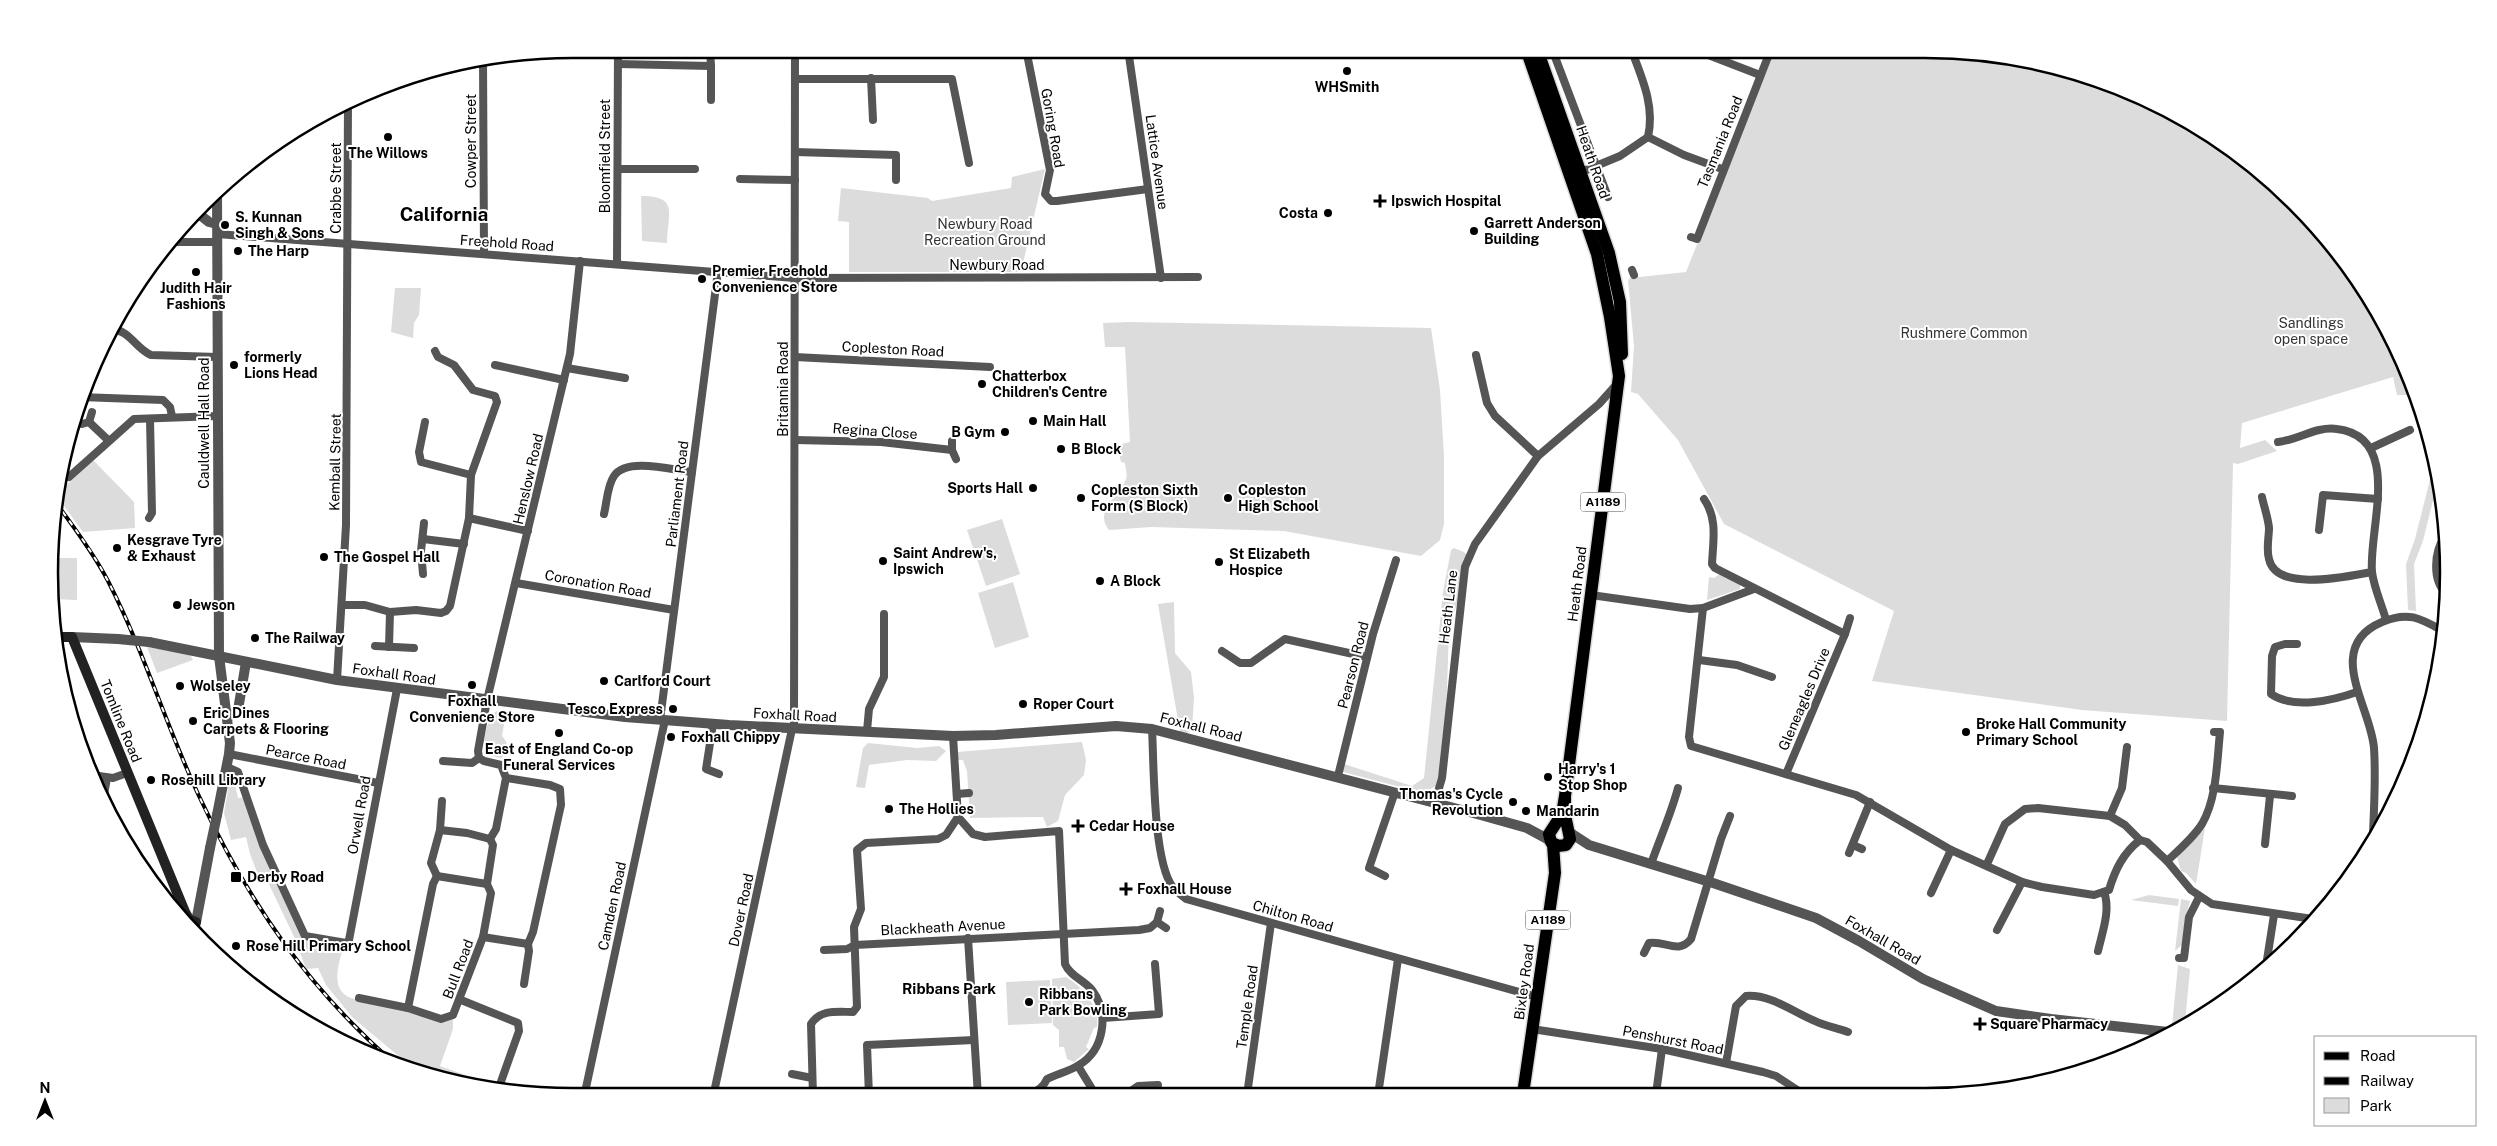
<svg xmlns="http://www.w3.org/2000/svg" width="2497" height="1146" font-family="'Public Sans',sans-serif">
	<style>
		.green { fill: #dcdcdc }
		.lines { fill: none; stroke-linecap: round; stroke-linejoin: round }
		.primary-casing { stroke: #dbdbdb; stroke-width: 15 }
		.minor { stroke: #555; stroke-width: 8 }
		.tertiary { stroke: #555; stroke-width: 10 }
		.secondary { stroke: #222; stroke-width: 10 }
		.primary { stroke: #000; stroke-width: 12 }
		.rail-casing { stroke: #000; stroke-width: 4 }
		.rail { stroke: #fff; stroke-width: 2; stroke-dasharray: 5.5; stroke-linecap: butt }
		.tertiary-bridge { stroke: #555; stroke-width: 10 }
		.poi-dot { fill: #000; stroke: #fff; stroke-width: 2 }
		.labels { text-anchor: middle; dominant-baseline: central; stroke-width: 4; stroke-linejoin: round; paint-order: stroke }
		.shield { fill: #fff; stroke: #4c4c4c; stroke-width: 1 }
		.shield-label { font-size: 12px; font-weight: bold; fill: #000 }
		.poi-label { font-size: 14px; font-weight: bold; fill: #000; stroke: #fff; text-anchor: start }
		.street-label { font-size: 14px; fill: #000; stroke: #fff }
		.park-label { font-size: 14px; fill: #333; stroke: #fff }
		.neighbourhood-label { font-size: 15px; font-weight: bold; fill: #000; stroke: #fff }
		.district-label { font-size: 19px; font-weight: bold; fill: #000; stroke: #fff }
		.rim { fill: none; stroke: #000; stroke-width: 2.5 }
	</style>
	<rect width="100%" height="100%" fill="#fff"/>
	<g class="green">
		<path d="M1775 49H1924L2026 59 2124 89 2215 137 2294 202 2360 282 2408 372 2415 395H2397L2393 377 2242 423 2240 448 2265 440 2277 451 2238 464 2233 463 2227 721 2082 710 1872 681 1894 611 1724 524 1678 440 1638 394 1631 392 1634 346 1628 280 1630 278 1686 272Z"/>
		<path d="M1045 169 1021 272H849V222L838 221 841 188 928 198 932 201 1011 188 1012 177Z"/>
		<path d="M641 196C679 196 668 213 667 243L642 241Z"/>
		<path d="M395 288H421L419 315 414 323 413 338 391 332Z"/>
		<path d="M1128 322 1431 328 1440 390 1444 456V524L1440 540 1421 556 1284 531 1151 527 1109 530C1093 511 1120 496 1126 479 1128 475 1125 467 1125 463L1121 462 1117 445 1130 442 1125 347H1105L1103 323Z"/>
		<path d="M93 460 134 502 135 528 83 532 56 495Z"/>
		<path d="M2435 460 2439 476 2423 541 2414 564 2416 611 2408 610 2406 564 2415 539Z"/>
		<path d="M1002 519 1020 574 986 586 967 530Z"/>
		<path d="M1454 548 1464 552 1467 555 1458 601 1449 628 1446 720 1442 759 1436 786 1423 793 1343 772 1344 764 1412 786 1424 778 1443 592 1451 550Z"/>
		<path d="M51 558H77V600L51 599Z"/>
		<path d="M1720 574 1740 584V589L1707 600 1709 577 1714 578Z"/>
		<path d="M1013 582 1029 637 995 648 978 593Z"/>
		<path d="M1174 602 1175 653 1191 672 1194 698 1192 729 1186 734 1180 732 1158 604Z"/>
		<path d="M147 647 190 654 193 660 157 673Z"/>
		<path d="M497 711 506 712 502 736C509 743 509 752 501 758L486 755C482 744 486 717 497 711Z"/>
		<path d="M1082 742 1086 760 1084 775 1065 795 1058 821 1047 827 1043 817 970 818 967 771 963 760H958L957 752Z"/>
		<path d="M868 743 917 748 939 746 946 751 936 761 907 760 869 765 865 788 856 787 863 748Z"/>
		<path d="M229 784H235L238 798 247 797 305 936 344 944C340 961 328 989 351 998L441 1019 453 1015V1029L440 1066 471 1077 468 1086 415 1070 352 1017 326 985 318 968 306 969 296 941 266 878 260 880 250 854 246 837 231 840 224 813Z"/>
		<path d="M2205 828 2196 884 2186 873 2181 871 2177 857Z"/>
		<path d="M2149 895 2179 899 2178 906 2131 900Z"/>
		<path d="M2181 899 2190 901 2185 921 2182 945 2175 951Z"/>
		<path d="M2178 965 2190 969 2185 1023 2178 1027 2172 1026Z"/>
		<path d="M1066 977C1083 987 1100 1007 1097 1027L1094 1028 1086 1047 1089 1049 1074 1062 1067 1059 1064 1047H1059V1030L1053 1025 1052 979Z"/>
		<path d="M1050 980 1052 1023 1008 1025 1006 982Z"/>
	</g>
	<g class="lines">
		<g class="primary-casing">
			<g id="primary">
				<path d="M1526 49 1597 254 1610 317 1619 376 1565 796 1562 814 1549 834 1551 842 1558 846 1566 845 1570 839 1565 815V796"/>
				<path d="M1537 49 1609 253 1620 302 1622 354"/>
				<path d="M1523 1094 1555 873 1553 844"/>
			</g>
		</g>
		<g class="minor">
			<path d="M1026 49 1050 170 1045 194 1051 201H1057L1148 189"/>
			<path d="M1128 49 1161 278"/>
			<path d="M1552 49 1608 197"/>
			<path d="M1703 53 1760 75"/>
			<path d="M561 54V50"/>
			<path d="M483 58 484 254"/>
			<path d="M618 64 711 66 710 49"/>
			<path d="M711 66V100"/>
			<path d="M871 78 873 120"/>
			<path d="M795 79H952L969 163"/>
			<path d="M1648 137 1684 155 1722 169"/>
			<path d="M795 152 896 155V180"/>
			<path d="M618 169H695"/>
			<path d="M1579 173 1620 156 1648 137C1655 106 1642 78 1631 49"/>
			<path d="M740 179 795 180"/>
			<path d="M217 234 795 278 1198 277"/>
			<path d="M1691 237 1697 239 1771 49"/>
			<path d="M168 242H217"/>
			<path d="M617 264 618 49"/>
			<path d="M1632 270 1634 275"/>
			<path d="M111 329C130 330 135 348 151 355L218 357"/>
			<path d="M1476 355 1487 403 1495 416 1538 456"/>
			<path d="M795 357 990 367"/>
			<path d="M495 365 564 380"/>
			<path d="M567 368 625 378"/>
			<path d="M80 397 163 400 170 407 172 416"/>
			<path d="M89 422 108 440"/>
			<path d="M425 422 419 452 421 462 471 475"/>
			<path d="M82 424 89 422 92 412"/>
			<path d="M795 440 881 442 952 450"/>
			<path d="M952 441V450L956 459"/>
			<path d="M2278 442C2298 440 2316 426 2337 429 2404 437 2368 530 2372 572 2374 588 2382 605 2386 620"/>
			<path d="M2371 448 2410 430"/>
			<path d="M69 477 134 419 218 416"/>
			<path d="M2262 497C2264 507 2268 517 2269 528 2269 537 2266 549 2269 559 2276 593 2349 576 2372 572"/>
			<path d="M1704 499C1718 519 1713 541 1712 564L1715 568 1845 634"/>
			<path d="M604 514C607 502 607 486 614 476 627 457 672 470 692 472"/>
			<path d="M149 518 152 513 150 419"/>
			<path d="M469 518 528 531"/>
			<path d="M2319 530 2323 495 2378 499"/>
			<path d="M2445 536C2434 551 2432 581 2446 593"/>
			<path d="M423 539 464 544"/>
			<path d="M423 574 421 551 424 523"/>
			<path d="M516 583 674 610"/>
			<path d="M1591 595 1690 609 1703 608 1754 589"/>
			<path d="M343 605H365L390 612 416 610 441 613 446 611 450 606 469 518 471 475 497 402 495 396 473 390 454 365 438 357 435 351"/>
			<path d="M1703 608 1689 737 1691 746 1856 795 1951 850 2022 882 2042 887 2094 895 2109 890C2115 870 2123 853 2140 840"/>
			<path d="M2297 644H2285L2275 647 2272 656 2271 694C2294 710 2334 700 2357 692"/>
			<path d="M375 646 414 648"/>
			<path d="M389 647 390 612"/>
			<path d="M1222 651 1240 663H1251L1285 639 1367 657"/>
			<path d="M1699 660 1737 665 1772 677"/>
			<path d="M337 680 346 525 348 102"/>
			<path d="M660 720 718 271"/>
			<path d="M713 724 706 769 719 774"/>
			<path d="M794 729 795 49"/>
			<path d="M1152 729C1154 764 1153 859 1172 886 1176 891 1181 895 1186 899L1537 997"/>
			<path d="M867 731 869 709 884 677V614"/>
			<path d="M953 736 958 817"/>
			<path d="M229 754 378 783"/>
			<path d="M443 761 472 763 479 758"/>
			<path d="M227 767 238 772 263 845 305 936 346 943 349 940 397 689"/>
			<path d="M1786 774 1845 634 1850 618"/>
			<path d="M92 775 113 778 127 773"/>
			<path d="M1338 776 1373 634 1396 560"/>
			<path d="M2213 788 2292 796"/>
			<path d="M957 794 969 793"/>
			<path d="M103 800 107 778"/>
			<path d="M1435 802 1442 778 1465 567 1475 544 1538 456 1599 404 1617 384"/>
			<path d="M2110 816 2122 788 2127 747"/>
			<path d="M958 817 973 834 985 837 1059 831 1065 964C1070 976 1084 980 1092 990 1110 1014 1104 1050 1079 1065 1070 1071 1057 1074 1047 1079 1038 1100 1011 1095 992 1096"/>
			<path d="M440 830 442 801"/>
			<path d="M2373 835C2374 806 2376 777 2374 748 2371 707 2323 647 2382 622 2408 611 2420 618 2443 631"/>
			<path d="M2265 844 2270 796"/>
			<path d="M1853 845 1862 849"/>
			<path d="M1849 853 1870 802"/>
			<path d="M2167 861C2180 849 2193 838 2202 824 2217 798 2217 761 2220 732H2214"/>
			<path d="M1651 864C1660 838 1671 814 1678 788"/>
			<path d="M1987 864 2005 824 2025 809 2038 808 2110 816 2125 825 2140 840 2147 842 2167 861 2191 890 2212 904 2313 919"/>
			<path d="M437 876 431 863 440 830 467 833 490 839 496 829 506 778 501 765 484 761 479 758 478 751 487 700 570 354 580 261"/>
			<path d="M1385 876 1369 868 1395 792"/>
			<path d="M1931 893 1951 850"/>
			<path d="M1157 922 1166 928"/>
			<path d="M1997 930 2022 882"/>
			<path d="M483 937 491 893 487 884 493 845 490 839"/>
			<path d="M968 938 978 1096"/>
			<path d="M824 950 847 949 855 945 1139 930 1150 928 1157 922 1160 911"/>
			<path d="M2098 951C2102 933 2111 910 2104 892"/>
			<path d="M1644 953 1649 943C1665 940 1678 955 1691 939L1721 839 1730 816"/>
			<path d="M2179 958H2184L2189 917 2199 897"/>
			<path d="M2266 966 2274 915"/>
			<path d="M524 984 529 951 528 944"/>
			<path d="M359 998 408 1008 441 1019 453 1015 483 937 528 944 533 932 561 805 560 789 550 785 506 778"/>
			<path d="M461 1000 518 1023 519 1031 498 1090"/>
			<path d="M408 1008 433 884 437 876 487 884"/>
			<path d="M1103 1018 1159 1014 1155 964"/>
			<path d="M1532 1029 1662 1049 1763 1072 1776 1076 1802 1093"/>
			<path d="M1726 1063 1736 1006 1746 996C1770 994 1793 1012 1815 1021 1825 1026 1837 1028 1848 1032"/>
			<path d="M1078 1066 1094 1092 1098 1096"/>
			<path d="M792 1074 812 1078"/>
			<path d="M1656 1094 1662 1049"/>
			<path d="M1125 1095 1138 1086 1158 1085"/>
			<path d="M1247 1095 1271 923"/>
			<path d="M1378 1095 1398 959"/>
			<path d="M813 1096 811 1024C821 1009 837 1012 853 1012L857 1007 854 927 861 909 857 850 866 843 938 839 946 835 958 817"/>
			<path d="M869 1096 867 1045 974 1040"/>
			<path d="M584 1097 665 720"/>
			<path d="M713 1097 792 729"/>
		</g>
		<g class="tertiary">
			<path d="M195 211 209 222 217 224"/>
			<path d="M72 637 118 639"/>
			<path d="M149 642 337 680 625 717 729 725 953 736 996 735 1116 726 1152 729 1477 814 1527 828 1551 841"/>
			<path d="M227 718 238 710 246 662"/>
			<path d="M217 815 229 754 230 743 219 656 217 189"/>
			<path d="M1569 832 1589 845 1713 883 1816 918 1859 941 1923 979 1996 1011 2051 1019 2168 1032"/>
			<path d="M196 922 210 848"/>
		</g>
		<path class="secondary" d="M55 637H72L185 912 189 919 196 922 193 933"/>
		<use href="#primary" class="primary"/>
		<g class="rail-casing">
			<path id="rail" d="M56 503C74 527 94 554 108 581 144 651 166 726 199 796 249 903 307 987 396 1065"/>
		</g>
		<use href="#rail" class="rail"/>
		<g class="tertiary-bridge">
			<path d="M118 639 149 642"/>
			<path d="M210 848 217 815"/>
		</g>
	</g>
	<g class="poi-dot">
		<circle cx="1347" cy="71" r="5"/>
		<circle cx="388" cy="137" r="5"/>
		<path d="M1377.5 193.5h5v5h5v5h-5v5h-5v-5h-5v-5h5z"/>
		<circle cx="1328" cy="213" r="5"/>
		<circle cx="225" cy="225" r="5"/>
		<circle cx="1474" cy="231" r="5"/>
		<circle cx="238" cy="251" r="5"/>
		<circle cx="196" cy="272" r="5"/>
		<circle cx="702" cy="279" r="5"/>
		<circle cx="234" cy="365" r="5"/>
		<circle cx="982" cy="384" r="5"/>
		<circle cx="1033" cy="421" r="5"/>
		<circle cx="1005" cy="432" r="5"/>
		<circle cx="1061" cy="449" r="5"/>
		<circle cx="1033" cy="488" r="5"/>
		<circle cx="1081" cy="498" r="5"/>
		<circle cx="1228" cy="498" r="5"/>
		<circle cx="117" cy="548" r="5"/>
		<circle cx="324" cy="557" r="5"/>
		<circle cx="883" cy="561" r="5"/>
		<circle cx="1219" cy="562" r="5"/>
		<circle cx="1100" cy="581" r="5"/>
		<circle cx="177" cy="605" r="5"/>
		<circle cx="255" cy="638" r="5"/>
		<circle cx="604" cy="681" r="5"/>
		<circle cx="472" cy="685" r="5"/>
		<circle cx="180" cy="686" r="5"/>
		<circle cx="1023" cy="704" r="5"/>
		<circle cx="673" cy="709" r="5"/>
		<circle cx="193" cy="721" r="5"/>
		<circle cx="1966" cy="732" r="5"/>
		<circle cx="559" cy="733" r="5"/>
		<circle cx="671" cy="737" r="5"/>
		<circle cx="1548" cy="777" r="5"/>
		<circle cx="151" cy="780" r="5"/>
		<circle cx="1513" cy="802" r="5"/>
		<circle cx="889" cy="809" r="5"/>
		<circle cx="1526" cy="811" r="5"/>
		<path d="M1075.5 818.5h5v5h5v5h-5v5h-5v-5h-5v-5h5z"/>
		<rect x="230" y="871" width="12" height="12" rx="2.5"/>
		<path d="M1123.5 881.5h5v5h5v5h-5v5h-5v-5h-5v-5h5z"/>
		<circle cx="236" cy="946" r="5"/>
		<circle cx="1029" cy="1002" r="5"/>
		<path d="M1977.5 1016.5h5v5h5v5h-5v5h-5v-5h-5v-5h5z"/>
	</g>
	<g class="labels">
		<g class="shield">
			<rect x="1580.5" y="492.5" width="45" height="19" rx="4"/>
			<rect x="1525.5" y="910.5" width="45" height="19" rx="4"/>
		</g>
		<g class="shield-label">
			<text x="1603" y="502">A1189</text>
			<text x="1548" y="920">A1189</text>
		</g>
		<g class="poi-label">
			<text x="1347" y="87" text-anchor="middle">WHSmith</text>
			<text x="388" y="153" text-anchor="middle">The Willows</text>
			<text x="1391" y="201">Ipswich Hospital</text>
			<text x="1318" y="213" text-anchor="end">Costa</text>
			<text x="235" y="217">S. Kunnan<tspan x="235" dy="16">Singh &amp; Sons</tspan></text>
			<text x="1484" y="223">Garrett Anderson<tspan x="1484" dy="16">Building</tspan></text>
			<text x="248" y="251">The Harp</text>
			<text x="712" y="271">Premier Freehold<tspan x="712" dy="16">Convenience Store</tspan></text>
			<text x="196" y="288" text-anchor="middle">Judith Hair<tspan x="196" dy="16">Fashions</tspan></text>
			<text x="244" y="357">formerly<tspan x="244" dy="16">Lions Head</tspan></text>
			<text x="992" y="376">Chatterbox<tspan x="992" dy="16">Children's Centre</tspan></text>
			<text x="1043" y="421">Main Hall</text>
			<text x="995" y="432" text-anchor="end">B Gym</text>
			<text x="1071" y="449">B Block</text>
			<text x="1023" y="488" text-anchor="end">Sports Hall</text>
			<text x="1091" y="490">Copleston Sixth<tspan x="1091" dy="16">Form (S Block)</tspan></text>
			<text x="1238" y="490">Copleston<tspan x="1238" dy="16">High School</tspan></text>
			<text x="127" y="540">Kesgrave Tyre<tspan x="127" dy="16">&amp; Exhaust</tspan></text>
			<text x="893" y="553">Saint Andrew's,<tspan x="893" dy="16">Ipswich</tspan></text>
			<text x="1229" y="554">St Elizabeth<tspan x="1229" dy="16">Hospice</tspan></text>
			<text x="334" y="557">The Gospel Hall</text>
			<text x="1110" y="581">A Block</text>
			<text x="187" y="605">Jewson</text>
			<text x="265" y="638">The Railway</text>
			<text x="614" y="681">Carlford Court</text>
			<text x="190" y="686">Wolseley</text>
			<text x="472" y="701" text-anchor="middle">Foxhall<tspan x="472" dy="16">Convenience Store</tspan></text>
			<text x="1033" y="704">Roper Court</text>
			<text x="663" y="709" text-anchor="end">Tesco Express</text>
			<text x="203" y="713">Eric Dines<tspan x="203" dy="16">Carpets &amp; Flooring</tspan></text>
			<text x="1976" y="724">Broke Hall Community<tspan x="1976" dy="16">Primary School</tspan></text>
			<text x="681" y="737">Foxhall Chippy</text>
			<text x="559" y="749" text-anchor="middle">East of England Co-op<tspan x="559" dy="16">Funeral Services</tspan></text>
			<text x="1558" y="769">Harry's 1<tspan x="1558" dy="16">Stop Shop</tspan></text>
			<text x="161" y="780">Rosehill Library</text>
			<text x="1503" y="794" text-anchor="end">Thomas's Cycle<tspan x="1503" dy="16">Revolution</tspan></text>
			<text x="899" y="809">The Hollies</text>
			<text x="1536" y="811">Mandarin</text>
			<text x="1089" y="826">Cedar House</text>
			<text x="247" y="877">Derby Road</text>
			<text x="1137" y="889">Foxhall House</text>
			<text x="246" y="946">Rose Hill Primary School</text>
			<text x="1039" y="994">Ribbans<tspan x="1039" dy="16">Park Bowling</tspan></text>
			<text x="1990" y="1024">Square Pharmacy</text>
		</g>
		<g class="street-label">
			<text transform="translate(1053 128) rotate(80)">Goring Road</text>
			<text transform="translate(471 141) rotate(-90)">Cowper Street</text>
			<text transform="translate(1720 142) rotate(-68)">Tasmania Road</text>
			<text transform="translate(605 156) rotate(-90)">Bloomfield Street</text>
			<text transform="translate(1157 162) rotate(82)">Lattice Avenue</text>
			<text transform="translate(1593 162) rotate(71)">Heath Road</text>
			<text transform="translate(336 188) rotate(-90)">Crabbe Street</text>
			<text transform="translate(507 243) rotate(4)">Freehold Road</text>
			<text x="997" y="265">Newbury Road</text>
			<text transform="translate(893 349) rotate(3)">Copleston Road</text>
			<text transform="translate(783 389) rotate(-90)">Britannia Road</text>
			<text transform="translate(204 423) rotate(-90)">Cauldwell Hall Road</text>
			<text transform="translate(875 431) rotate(4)">Regina Close</text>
			<text transform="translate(335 462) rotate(-89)">Kemball Street</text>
			<text transform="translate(528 479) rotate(-77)">Henslow Road</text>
			<text transform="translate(677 494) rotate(-83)">Parliament Road</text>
			<text transform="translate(598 584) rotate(10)">Coronation Road</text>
			<text transform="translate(1577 584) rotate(-83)">Heath Road</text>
			<text transform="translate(1448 607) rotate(-83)">Heath Lane</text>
			<text transform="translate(1353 665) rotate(-76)">Pearson Road</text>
			<text transform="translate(394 674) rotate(8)">Foxhall Road</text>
			<text transform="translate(1804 699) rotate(-67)">Gleneagles Drive</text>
			<text transform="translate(795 715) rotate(3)">Foxhall Road</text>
			<text transform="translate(121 721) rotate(68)">Tomline Road</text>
			<text transform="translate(1201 727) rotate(14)">Foxhall Road</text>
			<text transform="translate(306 757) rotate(11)">Pearce Road</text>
			<text transform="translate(359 815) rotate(-80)">Orwell Road</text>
			<text transform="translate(612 906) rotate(-78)">Camden Road</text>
			<text transform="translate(741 910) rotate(-78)">Dover Road</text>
			<text transform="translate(1293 916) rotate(16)">Chilton Road</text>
			<text transform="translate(943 927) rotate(-3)">Blackheath Avenue</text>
			<text transform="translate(1883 940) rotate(30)">Foxhall Road</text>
			<text transform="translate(458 969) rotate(-69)">Bull Road</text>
			<text transform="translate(1524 982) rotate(-82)">Bixley Road</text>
			<text transform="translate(1247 1007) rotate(-82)">Temple Road</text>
			<text transform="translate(1673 1040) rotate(11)">Penshurst Road</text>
		</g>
		<g class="park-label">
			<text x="985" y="224">Newbury Road<tspan x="985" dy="16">Recreation Ground</tspan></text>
			<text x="2311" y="323">Sandlings<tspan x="2311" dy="16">open space</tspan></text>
			<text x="1964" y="333">Rushmere Common</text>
		</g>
		<g class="neighbourhood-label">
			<text x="949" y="988">Ribbans Park</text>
		</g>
		<g class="district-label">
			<text x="444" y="214">California</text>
		</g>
	</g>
	<path d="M0 0H2497V1146H0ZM573 58H1925A515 515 0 0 1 2440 573V573A515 515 0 0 1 1925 1088H573A515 515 0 0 1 58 573V573A515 515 0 0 1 573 58Z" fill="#fff" fill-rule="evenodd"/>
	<path class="rim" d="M573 58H1925A515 515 0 0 1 2440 573V573A515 515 0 0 1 1925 1088H573A515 515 0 0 1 58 573V573A515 515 0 0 1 573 58Z"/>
	<rect x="2314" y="1036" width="162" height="90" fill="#ffffff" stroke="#999999"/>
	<rect x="2324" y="1052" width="25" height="8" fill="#000000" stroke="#999999"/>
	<text x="2360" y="1061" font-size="15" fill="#000000">Road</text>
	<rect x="2324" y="1077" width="25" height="8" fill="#000000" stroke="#999999"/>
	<text x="2360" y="1086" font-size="15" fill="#000000">Railway</text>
	<rect x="2324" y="1098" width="25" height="15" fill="#dcdcdc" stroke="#999999"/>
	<text x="2360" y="1111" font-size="15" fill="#000000">Park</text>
	<g transform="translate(45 1101)" stroke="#ffffff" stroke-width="4" paint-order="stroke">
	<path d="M0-4L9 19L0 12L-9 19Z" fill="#000000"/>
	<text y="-8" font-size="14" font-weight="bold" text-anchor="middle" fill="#000000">N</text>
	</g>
</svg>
